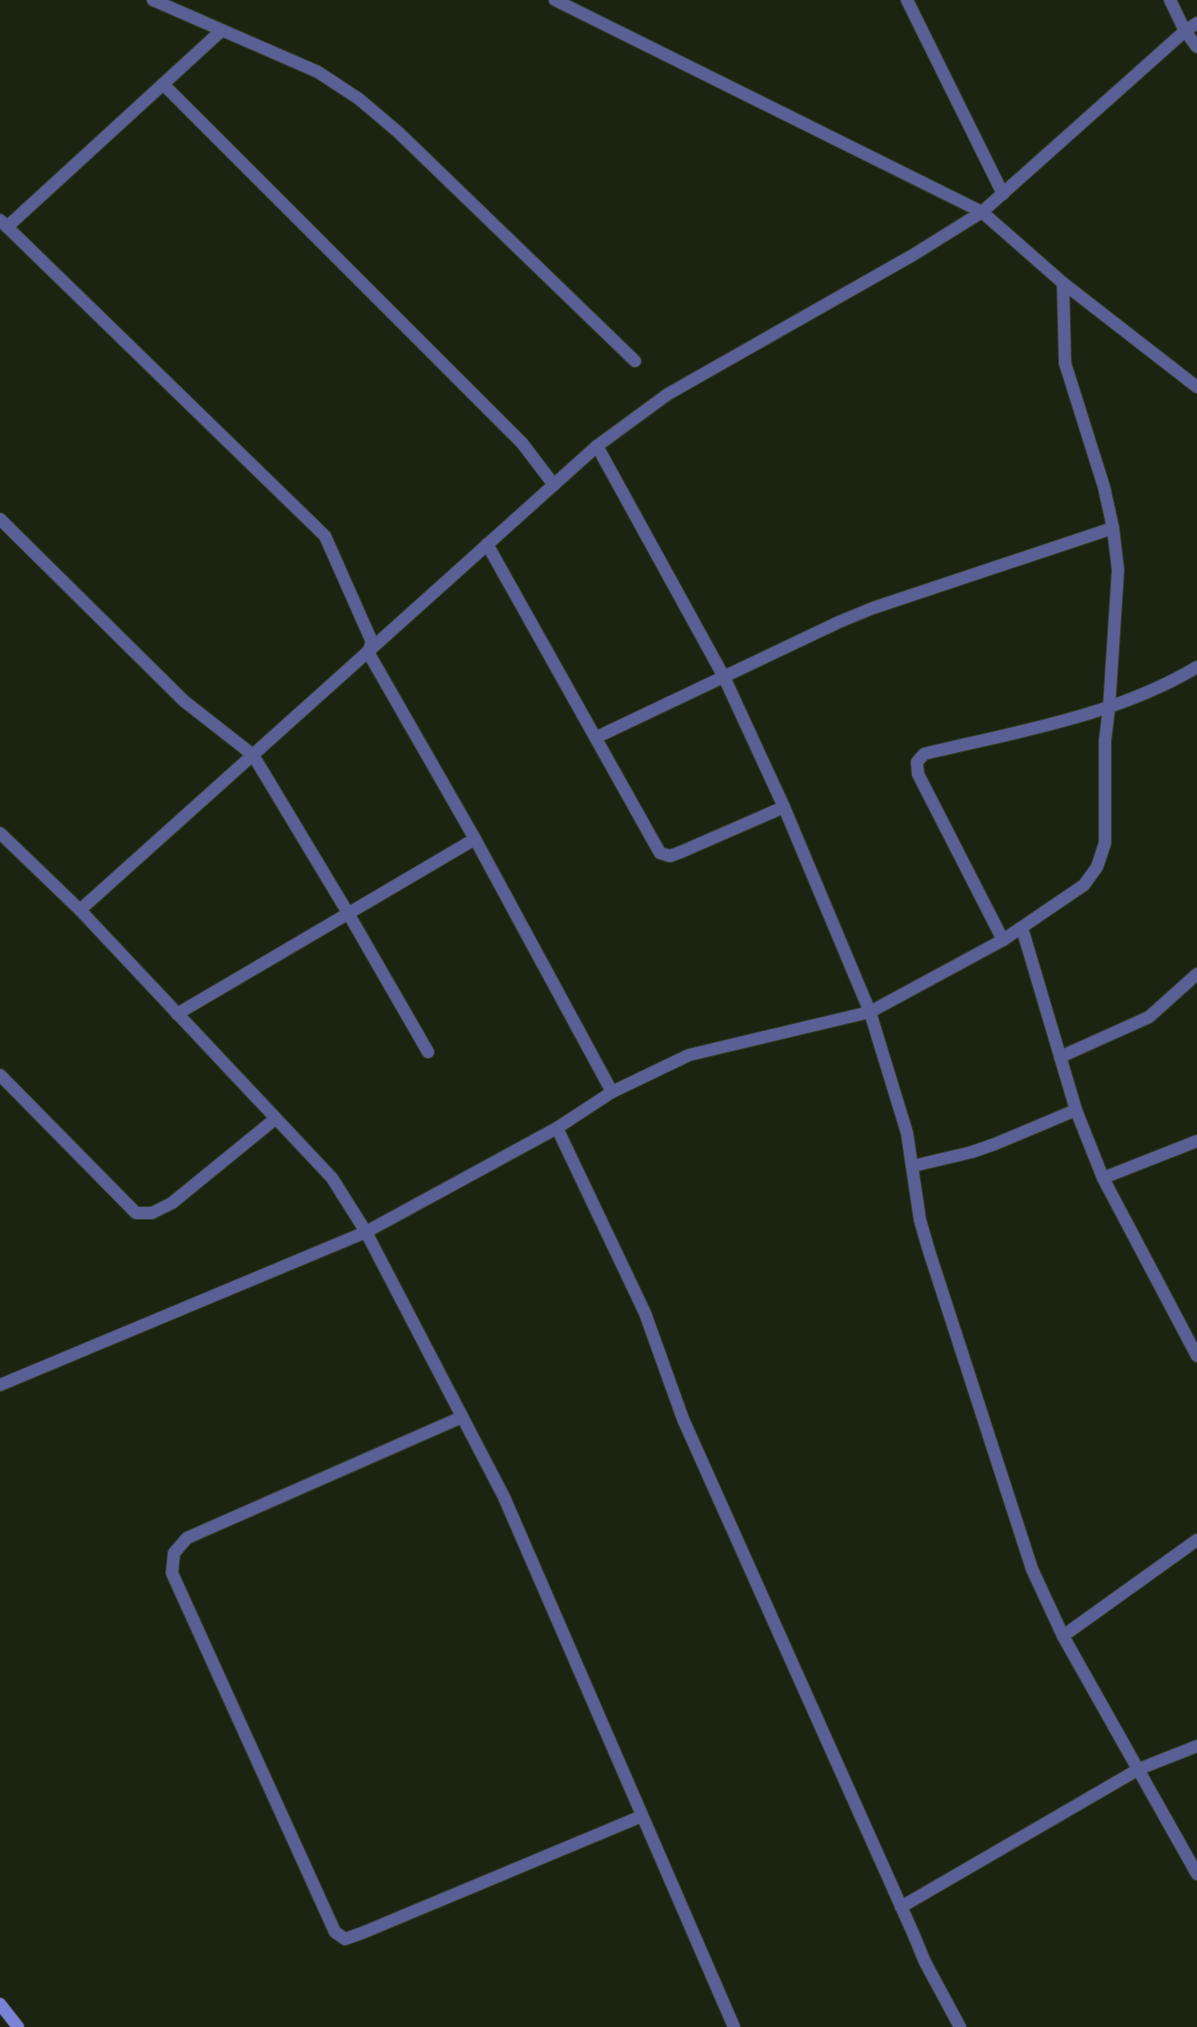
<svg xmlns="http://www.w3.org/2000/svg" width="1197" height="2027" font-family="Helvetica,sans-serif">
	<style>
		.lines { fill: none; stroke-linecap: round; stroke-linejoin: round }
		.lane-casing { stroke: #363f2c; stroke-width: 14 }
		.street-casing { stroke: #363f2c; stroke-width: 14 }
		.secondary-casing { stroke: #363f2c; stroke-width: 14 }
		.lane { stroke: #5a5f95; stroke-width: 12 }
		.street { stroke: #5a5f95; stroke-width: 12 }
		.secondary { stroke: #7b83d9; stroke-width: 12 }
	</style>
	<rect width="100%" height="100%" fill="#1a2410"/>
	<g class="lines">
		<g class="lane-casing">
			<path id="lane" d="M1185 31 1197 47"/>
		</g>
		<g class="street-casing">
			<g id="street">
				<path d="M153 0 318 72 359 99 398 132 635 361"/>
				<path d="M555 0 982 212 1063 283 1197 387"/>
				<path d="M907 0 1003 194"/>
				<path d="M1170 0 1185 31"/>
				<path d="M163 84 522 443 554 485"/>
				<path d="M0 220 325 536 372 642 368 652 475 839 612 1092"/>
				<path d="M7 227 221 31"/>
				<path d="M597 446 724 677 784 807 870 1012 907 1133 920 1220 929 1251 1032 1569 1063 1636 1197 1874"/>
				<path d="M0 519 184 701 253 755 348 913 428 1052"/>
				<path d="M487 544 660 853 670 856 681 852 784 807"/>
				<path d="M597 737 839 622 873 608 1113 528"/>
				<path d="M0 833 80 910 332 1178 366 1232 0 1385"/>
				<path d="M80 910 597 446 668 394 913 255 982 212 1185 31 1197 23"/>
				<path d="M1022 928 1076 1110 1103 1178 1197 1356"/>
				<path d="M1003 940 918 774 917 762 924 754C1015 732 1116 716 1197 667"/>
				<path d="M177 1014 475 839"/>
				<path d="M1060 1057 1149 1017 1197 974"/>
				<path d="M0 1075 136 1213H152L172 1203 275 1119"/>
				<path d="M557 1128 645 1313 683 1419 913 1933 925 1962 960 2027"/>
				<path d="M913 1166 972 1152 995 1144 1076 1110"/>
				<path d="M1103 1178 1197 1141"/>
				<path d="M462 1417 187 1538 174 1553 172 1573 335 1932 345 1939 362 1933 642 1816"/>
				<path d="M1063 1636 1197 1540"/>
				<path d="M901 1907 1139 1769 1197 1746"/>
				<path d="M734 2027 504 1497 366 1232 557 1128 612 1092 689 1055 870 1012 1003 940 1084 885 1097 867 1105 843V741L1109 708 1118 570 1113 528 1104 487 1065 363 1063 283"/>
			</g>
		</g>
		<g class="secondary-casing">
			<path id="secondary" d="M0 2004 18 2027"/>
		</g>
		<use href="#lane" class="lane"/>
		<use href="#street" class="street"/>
		<use href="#secondary" class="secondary"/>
	</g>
</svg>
